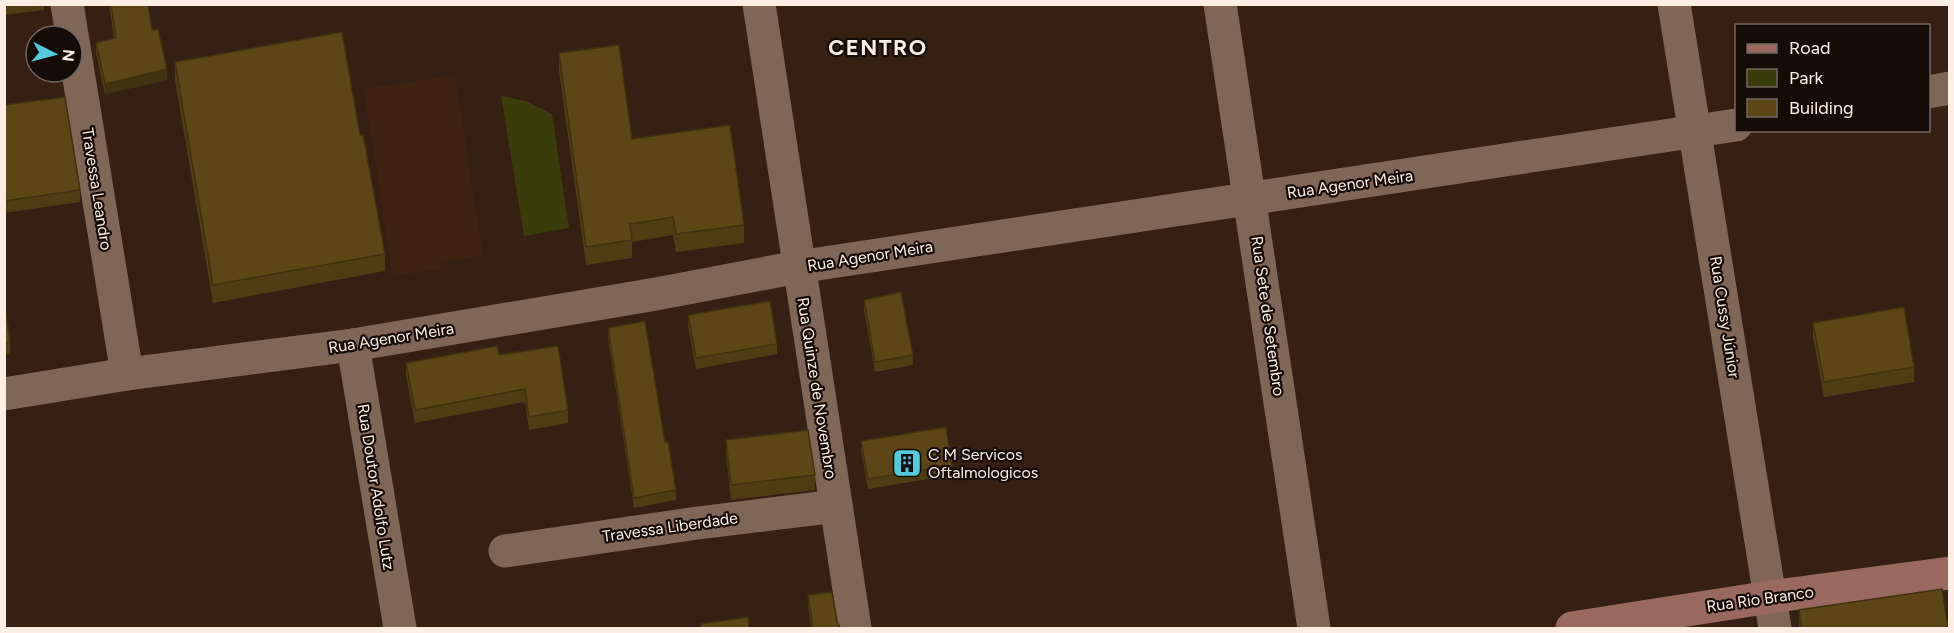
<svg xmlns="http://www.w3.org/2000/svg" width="1954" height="633" font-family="Figtree,sans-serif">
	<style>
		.built { fill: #3e2312 }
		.green { fill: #383d0a }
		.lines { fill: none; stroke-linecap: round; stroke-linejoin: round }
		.street { stroke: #806657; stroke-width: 33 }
		.secondary { stroke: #99685e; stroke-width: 33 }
		.wall { fill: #4f3c13 }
		.shaded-wall { fill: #40310f }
		.building { fill: #5c4616; stroke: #40310f; stroke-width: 1.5 }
		.labels { text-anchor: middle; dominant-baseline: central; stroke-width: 4.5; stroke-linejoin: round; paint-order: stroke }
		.street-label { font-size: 16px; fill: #fdeee5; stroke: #160c07 }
		.poi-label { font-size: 16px; fill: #fdeee5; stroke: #160c07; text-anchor: start }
		.district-label { font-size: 22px; font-weight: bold; letter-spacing: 1.5px; fill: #fdeee5; stroke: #160c07 }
	</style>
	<rect width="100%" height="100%" fill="#352013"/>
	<path class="built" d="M455 75 483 256 442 262 440 269 393 276 364 89Z"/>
	<path class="green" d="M501 96 526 101 552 114 569 228 524 236Z"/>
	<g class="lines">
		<g class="street">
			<path d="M67 4 127 374"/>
			<path d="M759 4 855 628"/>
			<path d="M1220 4 1314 628"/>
			<path d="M1674 4 1775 628"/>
			<path d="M1928 92 1950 88"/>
			<path d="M353 345 400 628"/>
			<path d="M4 394 127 374 353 345 656 294 798 267 1736 125"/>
			<path d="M505 551 698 523 836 506"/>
		</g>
		<path class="secondary" d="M1572 628 1770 597 1950 573"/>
	</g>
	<g class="wall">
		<path d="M4 4H44V10L4 15Z"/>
		<path d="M109 4H148L152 30 167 80 105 94 96 53V43L114 39Z"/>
		<path d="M559 53 632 139 744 225V243L676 252 673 235 632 242V258L586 265 559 71Z"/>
		<path d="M175 62 360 135 385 254V271L213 303 175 80Z"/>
		<path d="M4 105 80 190V202L4 213Z"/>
		<path d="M4 297 10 342V354L4 355Z"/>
		<path d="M864 300 913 355V365L875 372 864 310Z"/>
		<path d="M688 315 777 344V354L696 369 688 326Z"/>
		<path d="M1813 323 1914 367V382L1824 397 1813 337Z"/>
		<path d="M608 328 665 442 676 490V500L634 508 608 338Z"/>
		<path d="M499 355 568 410V423L529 430 525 402 415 423 406 376V363Z"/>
		<path d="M726 440 815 475V490L731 500 726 454Z"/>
		<path d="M861 441 952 465V475L868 489 861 451Z"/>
		<path d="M808 595 837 621 840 628H811L808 606Z"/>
		<path d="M1799 610 1948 628H1799Z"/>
	</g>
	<path class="shaded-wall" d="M167 69V80L105 94V84Z"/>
	<g class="building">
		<path d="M111 4H148L152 30 158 29 167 69 105 84 96 43 116 38Z"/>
		<path d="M342 32 360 135 363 134 385 254 213 285 175 62Z"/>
		<path d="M619 45 632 139 730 125 744 225 676 234 673 217 630 224 632 240 586 247 559 53Z"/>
		<path d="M65 97 80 190 4 201V105Z"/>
		<path d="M901 292 913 355 875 362 864 300Z"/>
		<path d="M4 297 10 342 4 343Z"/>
		<path d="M770 301 777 344 696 358 688 315Z"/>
		<path d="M1904 307 1914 367 1824 382 1813 323Z"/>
		<path d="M645 321 665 442H668L676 490 634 498 608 328Z"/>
		<path d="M497 346 499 355 558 346 568 410 529 417 525 389 415 410 406 363Z"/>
		<path d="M946 427 952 465 868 479 861 441Z"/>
		<path d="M808 430 815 475 731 485 726 440Z"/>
		<path d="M1942 589 1948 628H1802L1799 610Z"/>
		<path d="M832 592 837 621 840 628H813L808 595Z"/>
		<path d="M748 617 749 628H701V624Z"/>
	</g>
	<defs>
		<g id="building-square" transform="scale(1.5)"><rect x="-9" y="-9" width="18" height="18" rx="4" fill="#54cade" stroke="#160c07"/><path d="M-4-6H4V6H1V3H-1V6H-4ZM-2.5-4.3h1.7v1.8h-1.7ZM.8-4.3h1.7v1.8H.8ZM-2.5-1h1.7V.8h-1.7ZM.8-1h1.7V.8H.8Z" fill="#111"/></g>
	</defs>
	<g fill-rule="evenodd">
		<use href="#building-square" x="907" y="463"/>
	</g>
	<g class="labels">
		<g class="street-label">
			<text transform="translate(1350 184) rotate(-8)">Rua Agenor Meira</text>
			<text transform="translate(97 189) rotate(81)">Travessa Leandro</text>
			<text transform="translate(870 256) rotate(-9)">Rua Agenor Meira</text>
			<text transform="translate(1268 316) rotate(82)">Rua Sete de Setembro</text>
			<text transform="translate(1725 317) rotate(81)">Rua Cussy Júnior</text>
			<text transform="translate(391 338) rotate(-9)">Rua Agenor Meira</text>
			<text transform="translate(817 388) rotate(81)">Rua Quinze de Novembro</text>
			<text transform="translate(376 487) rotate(81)">Rua Doutor Adolfo Lutz</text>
			<text transform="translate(670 527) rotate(-8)">Travessa Liberdade</text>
			<text transform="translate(1760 599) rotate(-8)">Rua Rio Branco</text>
		</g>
		<g class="poi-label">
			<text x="928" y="454">C M Servicos<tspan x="928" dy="18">Oftalmologicos</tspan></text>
		</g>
		<g class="district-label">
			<text x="878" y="47">CENTRO</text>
		</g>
	</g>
	<rect width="1954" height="633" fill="none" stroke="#fdeee5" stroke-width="12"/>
	<rect x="1735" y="24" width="195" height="108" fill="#160c07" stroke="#726660" stroke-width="1.5"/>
	<rect x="1747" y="44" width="30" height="9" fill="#99685e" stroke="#726660" stroke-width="1.5"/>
	<text x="1789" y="54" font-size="18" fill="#fdeee5">Road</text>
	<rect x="1747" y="69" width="30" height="18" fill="#383d0a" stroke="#726660" stroke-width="1.5"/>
	<text x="1789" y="84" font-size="18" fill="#fdeee5">Park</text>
	<rect x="1747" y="99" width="30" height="18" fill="#5c4616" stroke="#726660" stroke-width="1.5"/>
	<text x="1789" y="114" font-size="18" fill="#fdeee5">Building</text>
	<g transform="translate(54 54) rotate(96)"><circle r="28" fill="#160c07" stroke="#726660" stroke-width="1.5"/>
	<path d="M0-4.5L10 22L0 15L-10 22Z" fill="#54cade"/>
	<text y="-9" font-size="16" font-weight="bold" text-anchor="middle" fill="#fdeee5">N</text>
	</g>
</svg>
